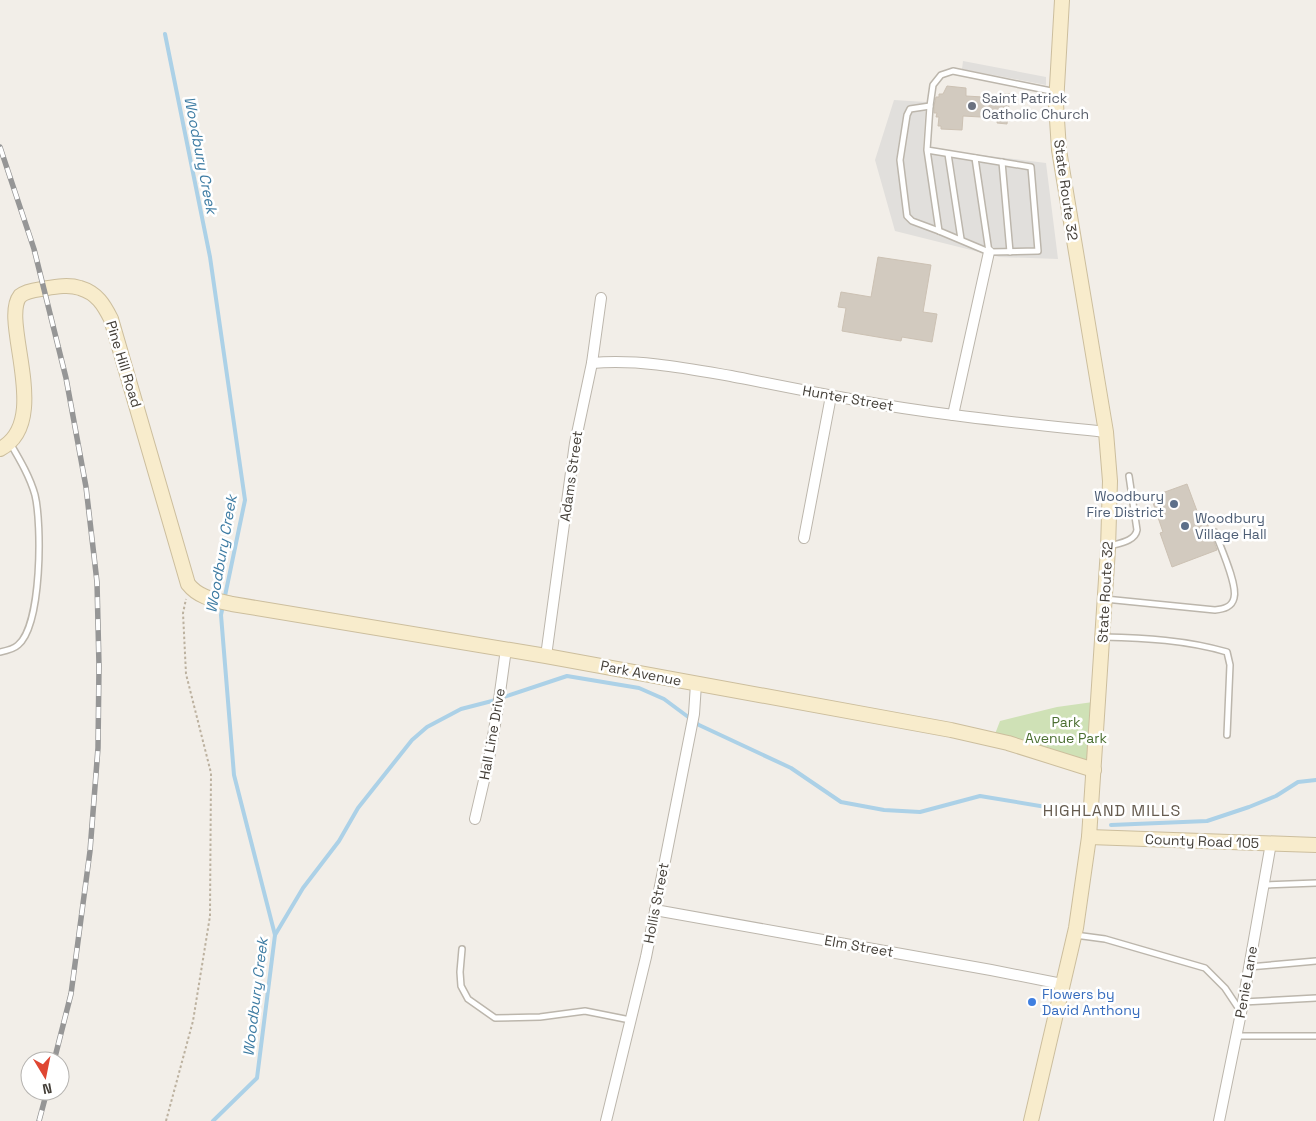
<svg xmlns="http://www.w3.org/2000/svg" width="1316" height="1121" font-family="'Space Grotesk',sans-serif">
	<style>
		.green { fill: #cfe1b6 }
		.parking { fill: #e1dfdc }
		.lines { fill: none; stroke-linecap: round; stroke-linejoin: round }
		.stream { stroke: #acd1e7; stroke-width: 4 }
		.building { fill: #d2cabf; stroke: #ccc1b3 }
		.lane-casing { stroke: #bcb6ac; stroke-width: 8 }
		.street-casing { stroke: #bcb6ac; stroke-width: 12 }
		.secondary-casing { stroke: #ccbe9d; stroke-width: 16 }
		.path { stroke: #bcb19f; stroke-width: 2; stroke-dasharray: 2.5 2.5; stroke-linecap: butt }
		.lane { stroke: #fff; stroke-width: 5 }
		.street { stroke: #fff; stroke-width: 10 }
		.secondary { stroke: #f8eccc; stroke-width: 14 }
		.rail-casing { stroke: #969696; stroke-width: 5.5 }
		.rail { stroke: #fff; stroke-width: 4; stroke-dasharray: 11; stroke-linecap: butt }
		.worship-dot { fill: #6b7280; stroke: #fff; stroke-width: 2 }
		.service-dot { fill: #5c6f8a; stroke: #fff; stroke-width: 2 }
		.shop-dot { fill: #3f7fe0; stroke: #fff; stroke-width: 2 }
		.labels { text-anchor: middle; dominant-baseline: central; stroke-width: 5; stroke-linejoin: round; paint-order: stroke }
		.worship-label { font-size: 14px; fill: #5b616d; stroke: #fff; text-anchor: start }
		.street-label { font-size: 14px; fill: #443f38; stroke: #fff }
		.service-label { font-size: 14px; fill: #4e5e75; stroke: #fff; text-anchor: end }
		.park-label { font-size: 14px; fill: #4b6f32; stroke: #fff }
		.shop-label { font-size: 14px; fill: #366cbe; stroke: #fff; text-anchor: start }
		.water-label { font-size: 15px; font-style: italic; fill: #3e7ca3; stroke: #fff }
		.quarter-label { font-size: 16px; letter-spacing: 1px; fill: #665c50; stroke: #fff }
	</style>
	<rect width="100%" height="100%" fill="#f2eee8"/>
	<path class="green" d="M1093 702 1091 764 995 734 1000 721 1057 707Z"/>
	<g class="parking">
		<path d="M963 61 1046 77V85L962 69Z"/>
		<path d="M894 100 926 102 923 148 1046 163 1058 259 999 257 895 231 875 160Z"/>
	</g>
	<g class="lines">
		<g class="stream">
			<path d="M165 34 210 257 245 500 221 615 234 775 275 935 257 1078 213 1121"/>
			<path d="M1111 825 1207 821 1249 807 1276 796 1298 782 1316 780"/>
			<path d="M275 935 303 888 339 841 358 808 412 740 427 727 461 709 492 701 567 676 639 688 664 699 699 725 791 768 841 802 884 810 920 812 980 796 1082 813"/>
		</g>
	</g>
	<g class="building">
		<path d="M947 86 966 88V96L1000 98V94H1010L1007 124 997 123 998 118 963 116 962 130 941 129V126H938L939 117H936L937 113H934V106L936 97H939V94H943Z"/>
		<path d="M878 257 931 265 923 312 937 314 932 342 902 337 901 341 842 331 846 308 838 307 841 292 871 297Z"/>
		<path d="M1187 484 1200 519 1205 517 1217 550 1172 567 1160 533 1163 532 1151 497Z"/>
	</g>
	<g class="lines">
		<g class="lane-casing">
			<g id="lane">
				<path d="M930 106 910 109 907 115 900 160 907 216 912 221 939 231"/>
				<path d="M927 150 1031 167 1038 251 989 252 939 231 927 150 930 106 933 85 941 75 953 71 1056 92"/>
				<path d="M948 154 961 239"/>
				<path d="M975 158 989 252"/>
				<path d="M1002 162 1010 252"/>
				<path d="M1110 546C1120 543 1135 541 1137 530L1129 476"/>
				<path d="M1105 599 1215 610C1224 609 1232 607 1234 598 1238 585 1220 546 1215 532"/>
				<path d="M1103 637C1145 638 1186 640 1227 652L1230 665 1227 735"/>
				<path d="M0 652C5 651 14 649 18 645 42 625 42 524 35 495 30 477 20 460 10 443"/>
				<path d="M1264 885 1316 883"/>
				<path d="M1075 935 1105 939 1205 968 1225 988 1241 1012"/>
				<path d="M462 949 460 972 461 986 468 999 495 1018 540 1017 585 1011 630 1020"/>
				<path d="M1249 967 1316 961"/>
				<path d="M1243 1002 1316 998"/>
				<path d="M1237 1036H1316"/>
			</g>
		</g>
		<g class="street-casing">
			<g id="street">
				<path d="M592 363C639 359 685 368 731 376 771 384 810 392 850 399 935 415 1020 423 1106 432"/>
				<path d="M953 415 989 252"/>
				<path d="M804 538 831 396"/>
				<path d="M546 656 575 443 592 363 601 298"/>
				<path d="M475 819 489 759 498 707 506 649"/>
				<path d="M655 910 991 970 1062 984"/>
				<path d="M606 1121 646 957 694 714 696 684"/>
				<path d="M1219 1121 1241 1013 1271 843"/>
			</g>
		</g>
		<g class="secondary-casing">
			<g id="secondary">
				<path d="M0 449C53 422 0 321 20 296 26 291 35 290 42 289 54 287 68 284 80 288 97 293 104 305 111 319L188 584C199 598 215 600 232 604L546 656 951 730 1008 743 1094 770"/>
				<path d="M1089 837 1316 845"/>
				<path d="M1031 1121 1076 928 1089 837 1108 549 1110 481 1106 432 1059 150 1056 104 1062 0"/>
			</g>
		</g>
		<path class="path" d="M166 1121 193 1021 210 916 211 773 186 674 183 613 186 599"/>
		<use href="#lane" class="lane"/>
		<use href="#street" class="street"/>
		<use href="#secondary" class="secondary"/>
		<g class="rail-casing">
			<g id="rail">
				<path d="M0 147 34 249 66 378 86 487 97 582 99 666 98 748 90 851 71 994 54 1061"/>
				<path d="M39 1121 47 1091"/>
			</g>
		</g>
		<use href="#rail" class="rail"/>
	</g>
	<circle class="worship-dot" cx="972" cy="106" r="5"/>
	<g class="service-dot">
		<circle cx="1174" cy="504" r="5"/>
		<circle cx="1185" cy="526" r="5"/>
	</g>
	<circle class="shop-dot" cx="1032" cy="1002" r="5"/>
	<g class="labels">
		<g class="worship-label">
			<text x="982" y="98">Saint Patrick<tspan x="982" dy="16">Catholic Church</tspan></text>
		</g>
		<g class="street-label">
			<text transform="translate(1066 190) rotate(82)">State Route 32</text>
			<text transform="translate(124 364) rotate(73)">Pine Hill Road</text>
			<text transform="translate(848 398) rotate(10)">Hunter Street</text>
			<text transform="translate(571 476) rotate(-82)">Adams Street</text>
			<text transform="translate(1105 592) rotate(-87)">State Route 32</text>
			<text transform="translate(641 673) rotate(11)">Park Avenue</text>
			<text transform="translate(492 734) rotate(-80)">Hall Line Drive</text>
			<text transform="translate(1202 841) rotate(2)">County Road 105</text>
			<text transform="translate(656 903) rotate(-79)">Hollis Street</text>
			<text transform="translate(859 946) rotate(10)">Elm Street</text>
			<text transform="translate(1246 982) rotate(-80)">Penie Lane</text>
		</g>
		<g class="service-label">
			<text x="1164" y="496">Woodbury<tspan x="1164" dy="16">Fire District</tspan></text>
			<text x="1195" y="518" text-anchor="start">Woodbury<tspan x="1195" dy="16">Village Hall</tspan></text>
		</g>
		<g class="park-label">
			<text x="1066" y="722">Park<tspan x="1066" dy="16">Avenue Park</tspan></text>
		</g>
		<g class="shop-label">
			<text x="1042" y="994">Flowers by<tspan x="1042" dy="16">David Anthony</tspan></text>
		</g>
		<g class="water-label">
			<text transform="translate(201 155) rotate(79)">Woodbury Creek</text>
			<text transform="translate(221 554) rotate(-80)">Woodbury Creek</text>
			<text transform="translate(255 997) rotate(-83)">Woodbury Creek</text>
		</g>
		<g class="quarter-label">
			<text x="1112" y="810">HIGHLAND MILLS</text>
		</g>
	</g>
	<g transform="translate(45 1076) rotate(170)"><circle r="24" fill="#ffffff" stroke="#b4b2af"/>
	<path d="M0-4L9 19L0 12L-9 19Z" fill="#df4632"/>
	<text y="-8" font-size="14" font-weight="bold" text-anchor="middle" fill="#443f38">N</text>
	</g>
</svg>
